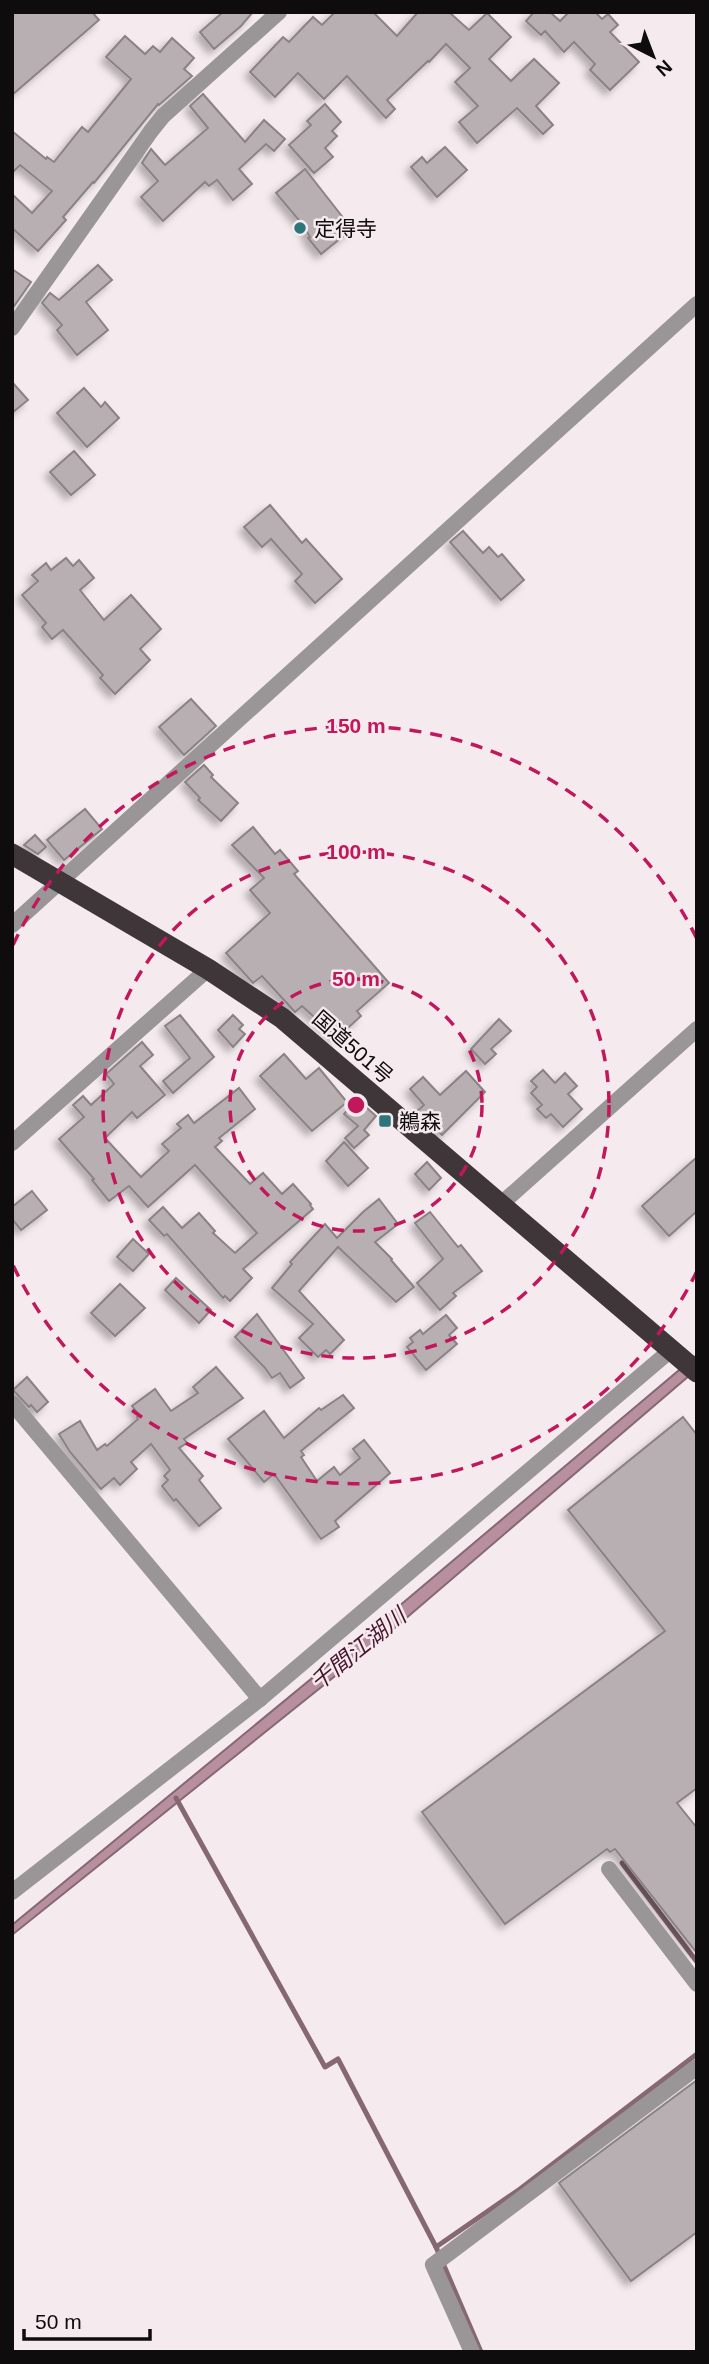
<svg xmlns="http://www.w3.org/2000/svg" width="709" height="2364" font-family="Helvetica,'Noto Sans JP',sans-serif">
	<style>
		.water { fill: #b78f9e; stroke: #856872; stroke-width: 2 }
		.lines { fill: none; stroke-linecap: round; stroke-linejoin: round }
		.stream { stroke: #856872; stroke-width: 5 }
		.building { fill: #b8afb2; stroke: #8b8285; stroke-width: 2; filter: url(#shadow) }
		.street { stroke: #9a9697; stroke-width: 16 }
		.highway { stroke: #3e3639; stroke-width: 21 }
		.ring { fill: none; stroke: #c2185b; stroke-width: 3.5; stroke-dasharray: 12 9 }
		.poi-dot { fill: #2c757b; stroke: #f5ebef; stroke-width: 2.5 }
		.labels { text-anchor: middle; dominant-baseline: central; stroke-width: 5; stroke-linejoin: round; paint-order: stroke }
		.poi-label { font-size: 21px; fill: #0f0c0d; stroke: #f5ebef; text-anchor: start }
		.street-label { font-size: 21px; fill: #0f0c0d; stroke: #f5ebef }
		.water-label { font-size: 23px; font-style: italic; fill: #48152e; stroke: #f5ebef }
		.centre { fill: #c2185b; stroke: #f5ebef; stroke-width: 3.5 }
		.ring-label { font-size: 21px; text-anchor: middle; font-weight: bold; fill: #c2185b; stroke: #f5ebef; stroke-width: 5; stroke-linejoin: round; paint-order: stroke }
	</style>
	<defs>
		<filter id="shadow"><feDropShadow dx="-5" dy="5" stdDeviation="3.5" flood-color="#0004"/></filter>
	</defs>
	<rect width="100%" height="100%" fill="#f5ebef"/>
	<path class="water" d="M697 1355V1369L390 1632 12 1935V1925L379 1623Z"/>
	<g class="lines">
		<g class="stream">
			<path d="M176 1798 325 2067 338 2059 436 2247 481 2352"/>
			<path d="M622 1863 697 1962"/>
			<path d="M436 2247 520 2189 697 2054"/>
		</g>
	</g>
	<g class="building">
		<path d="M12 12H92L99 20 12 95Z"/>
		<path d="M223 12H253L241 26 214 49 200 32Z"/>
		<path d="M335 12H373L397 36 418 12H449L469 30 487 13 511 37 489 59 511 81 534 59 559 83 536 106 553 125 543 134 517 108 477 143 459 122 478 106 455 82 470 68 446 44 429 62 428 61 387 100 395 109 386 118 347 76 324 99 298 73 275 97 250 72 283 37 289 42 313 17 322 25Z"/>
		<path d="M534 12H550L560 21 569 12H595L602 19 608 14 618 25 610 32 639 62 610 90 590 70 595 64 574 42 564 52 545 31 541 35 526 21Z"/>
		<path d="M125 36 145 54 153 46 160 52 172 38 194 58 184 69 192 76 159 105 158 104 94 183 93 182 63 217 66 220 38 251 12 228V194L32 213 52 191 20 165 12 173V131L46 159 47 157 54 162 82 127 88 132 131 79 106 57Z"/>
		<path d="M203 94 245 142 264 120 285 139 274 151 266 144 239 169 252 184 233 200 217 180 209 186 205 182 163 221 141 197 158 181 142 163 151 149 165 165 208 128 190 106Z"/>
		<path d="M325 104 341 122 332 131 337 136 325 148 333 157 314 173 289 145 311 125 307 121Z"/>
		<path d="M445 147 467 170 437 197 411 167 422 157 427 163Z"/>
		<path d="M305 169 352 229 321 254 308 238 310 237 303 225 276 193Z"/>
		<path d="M98 265 112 280 86 302 108 330 77 355 57 330 62 325 42 303 50 293 59 300Z"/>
		<path d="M12 269 31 282 12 309Z"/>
		<path d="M12 382 28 400 12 413Z"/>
		<path d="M84 388 101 407 105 402 119 418 87 447 57 413Z"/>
		<path d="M74 451 95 475 71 495 50 472Z"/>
		<path d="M270 505 302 543 306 539 342 579 315 603 295 581 302 574 271 539 262 547 244 527Z"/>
		<path d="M463 531 483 553 489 547 498 557 502 554 524 580 501 600 450 542Z"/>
		<path d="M66 558 73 566 79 560 94 578 80 590 104 620 131 595 161 629 140 649 150 660 115 694 100 678 103 675 63 630 52 639 42 627 46 623 22 595 38 581 32 575 46 563 51 570Z"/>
		<path d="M191 699 216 726 184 755 159 727Z"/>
		<path d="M204 765 213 775 211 777 238 803 221 821 198 800 200 798 185 782Z"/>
		<path d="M85 809 102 829 64 860 47 840Z"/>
		<path d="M253 827 275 854 280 850 298 871 294 874 389 983 357 1011 361 1016 337 1038 302 1006 295 1012 262 976 253 983 226 953 270 913 250 890 264 878 232 845Z"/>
		<path d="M35 835 46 847 38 854 24 845Z"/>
		<path d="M180 1015 214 1057 173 1093 163 1081 190 1058 165 1026Z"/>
		<path d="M233 1015 243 1025 239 1029 245 1034 233 1047 218 1030Z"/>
		<path d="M499 1019 511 1031 491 1049 496 1054 485 1064 471 1049Z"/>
		<path d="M142 1042 153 1055 140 1066 165 1095 137 1118 132 1112 105 1138 141 1177 169 1151 162 1144 181 1128 177 1124 188 1115 194 1123 239 1088 255 1109 219 1138 222 1141 215 1147 250 1184 263 1173 282 1194 293 1184 311 1204 310 1205 313 1209 243 1269 252 1278 230 1301 225 1296 223 1298 167 1234 164 1236 149 1220 163 1207 182 1228 199 1213 215 1231 213 1233 235 1253 257 1233 195 1165 148 1207 129 1186 109 1201 92 1180 94 1179 59 1139 84 1117 73 1105 83 1096 91 1105 114 1084 106 1074Z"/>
		<path d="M284 1054 306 1079 319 1068 347 1102 312 1131 260 1076Z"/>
		<path d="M543 1070 555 1083 565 1073 577 1086 568 1094 582 1109 563 1127 551 1114 546 1118 537 1109 542 1105 531 1093 537 1087 531 1081Z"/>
		<path d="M466 1071 485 1092 442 1135 428 1120 425 1123 415 1113 424 1105 410 1089 423 1077 440 1095Z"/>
		<path d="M357 1099 376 1116 364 1130 369 1135 354 1148 345 1138 358 1126 344 1114Z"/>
		<path d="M344 1142 368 1168 348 1186 326 1161Z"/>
		<path d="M697 1157V1211L669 1236 642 1206Z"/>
		<path d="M427 1162 441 1178 429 1190 415 1174Z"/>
		<path d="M32 1191 47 1210 21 1230 12 1219V1207Z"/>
		<path d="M379 1199 398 1224 375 1242 392 1259 391 1260 414 1287 396 1302 338 1247 299 1291 344 1340 330 1354 326 1350 318 1357 299 1338 313 1324 272 1288 292 1264 290 1262 325 1224 337 1238 363 1212Z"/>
		<path d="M430 1212 458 1247 461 1245 482 1271 453 1293 456 1296 440 1310 417 1283 443 1259 415 1223Z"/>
		<path d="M133 1239 149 1254 133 1271 117 1257Z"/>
		<path d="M176 1278 211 1310 199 1323 165 1290Z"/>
		<path d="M120 1284 145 1308 115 1336 91 1313Z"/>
		<path d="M257 1314 304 1378 290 1388 280 1373 272 1378 265 1368 235 1337Z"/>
		<path d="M446 1315 457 1328 449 1335 457 1344 426 1370 407 1347 413 1342 410 1338 420 1330 423 1334Z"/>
		<path d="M216 1367 243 1398 184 1439 187 1443 179 1448 203 1476 199 1480 221 1508 199 1526 176 1499 174 1501 162 1486 168 1480 164 1476 170 1470 151 1444 131 1462 137 1469 120 1485 114 1478 101 1489 70 1452 59 1434 80 1421 97 1450 105 1444 107 1446 138 1419 137 1417 139 1415 132 1406 155 1389 171 1411 198 1393 193 1387Z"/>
		<path d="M27 1377 48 1402 37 1412 31 1405 29 1407 13 1390Z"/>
		<path d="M343 1395 354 1408 301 1451 304 1455 301 1457 317 1481 334 1467 340 1475 360 1458 353 1449 364 1440 390 1473 335 1521 339 1527 321 1539 274 1474 264 1482 228 1439 264 1411 284 1438 319 1408 321 1410Z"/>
		<path d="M683 1417 697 1435V1788L677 1803 697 1828V1953L615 1849 610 1852 607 1849 505 1924 422 1812 665 1631 568 1510Z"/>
		<path d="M697 2080V2232L631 2281 559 2183Z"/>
	</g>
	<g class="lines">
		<g class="street">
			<path d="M12 328 151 131 163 116 279 12"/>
			<path d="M12 925 697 304"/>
			<path d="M12 1143 208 969"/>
			<path d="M500 1205 697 1029"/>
			<path d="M12 1403 260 1699"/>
			<path d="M609 1869 697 1984"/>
			<path d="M12 1892 260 1699 671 1350"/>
			<path d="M472 2352 433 2265 697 2067"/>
		</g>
		<path class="highway" d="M12 854 208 969 282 1018 697 1372"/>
	</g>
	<g class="ring">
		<circle cx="356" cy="1105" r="126"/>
		<circle cx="356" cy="1105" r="253"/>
		<path d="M697 1271A379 379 0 0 1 13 1265M13 945A379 379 0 0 1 697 939"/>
	</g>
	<g class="poi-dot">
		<circle cx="300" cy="228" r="7"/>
		<rect x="378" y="1114" width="14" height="14" rx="3.5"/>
	</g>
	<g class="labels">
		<g class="poi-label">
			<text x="314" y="228">定得寺</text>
			<text x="399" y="1121">鵜森</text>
		</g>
		<g class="street-label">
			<text transform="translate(353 1047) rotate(41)">国道501号</text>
		</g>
		<g class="water-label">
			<text transform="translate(358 1649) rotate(-39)">千間江湖川</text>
		</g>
	</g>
	<circle cx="356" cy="1105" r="10" class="centre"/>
	<g class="ring-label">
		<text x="356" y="733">150 m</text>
		<text x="356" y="859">100 m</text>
		<text x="356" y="986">50 m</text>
	</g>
	<rect width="709" height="2364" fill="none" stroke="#0f0c0d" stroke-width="28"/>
	<g transform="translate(653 56) rotate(138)" stroke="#f5ebef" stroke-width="5" paint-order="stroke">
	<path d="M0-5L12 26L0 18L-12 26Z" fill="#0f0c0d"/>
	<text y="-10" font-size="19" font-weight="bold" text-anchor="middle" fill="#0f0c0d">N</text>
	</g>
	<path d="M24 2329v10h126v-10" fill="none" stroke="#0f0c0d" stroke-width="3.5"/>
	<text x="35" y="2329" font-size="21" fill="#0f0c0d" stroke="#f5ebef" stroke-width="5" paint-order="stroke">50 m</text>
</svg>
